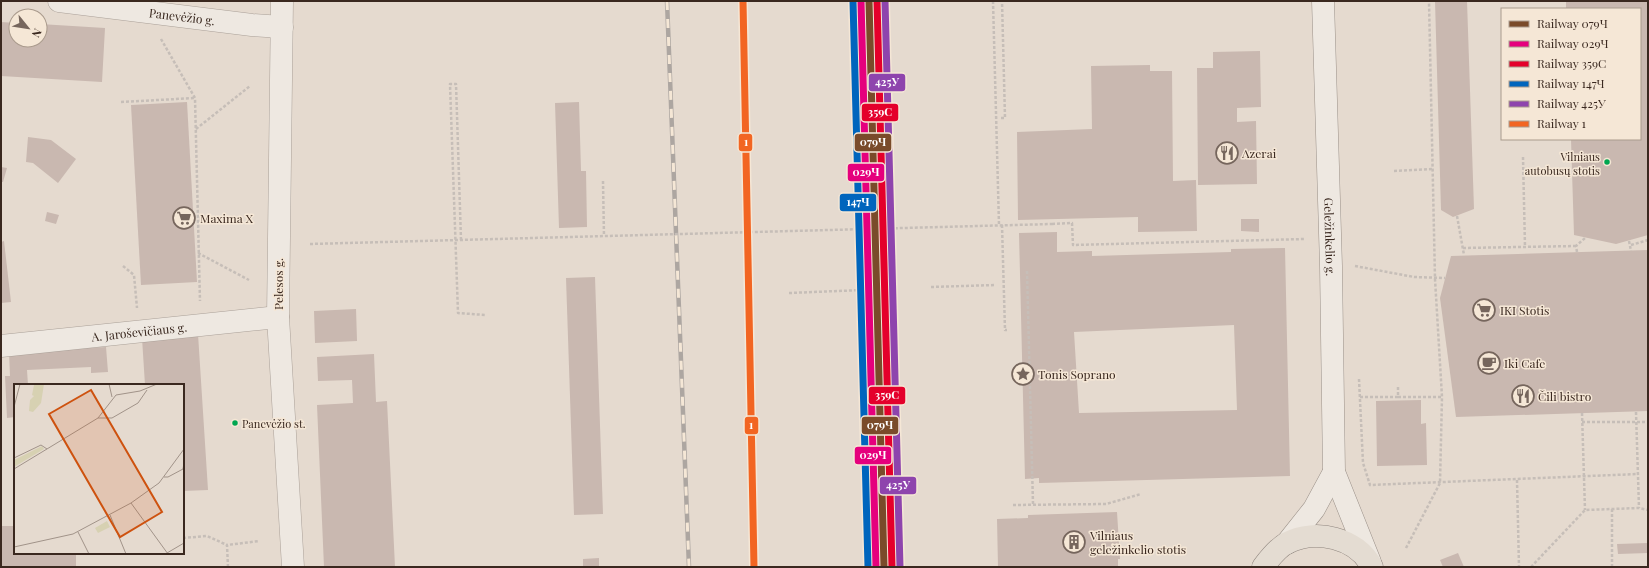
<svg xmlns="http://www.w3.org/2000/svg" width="1649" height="568" font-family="'Playfair Display',serif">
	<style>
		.building { fill: #c9b8b0; fill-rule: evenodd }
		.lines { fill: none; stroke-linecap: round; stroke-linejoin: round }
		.street-casing { stroke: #aaa098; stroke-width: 23 }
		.secondary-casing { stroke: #9a9088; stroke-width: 23 }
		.primary-casing { stroke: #90867f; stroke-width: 23 }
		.path { stroke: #c6beb8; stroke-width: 2.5; stroke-dasharray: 3 2; stroke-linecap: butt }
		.street { stroke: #eee8e1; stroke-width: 22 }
		.secondary { stroke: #eee8e1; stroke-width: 22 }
		.primary { stroke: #e4dcd2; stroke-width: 22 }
		.rail-casing { stroke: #ada6a1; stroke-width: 4.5 }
		.rail { stroke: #f5e7d6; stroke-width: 3; stroke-dasharray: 9; stroke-linecap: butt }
		.path-bridge { stroke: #c6beb8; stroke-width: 2.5; stroke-dasharray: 3 2; stroke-linecap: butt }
		.rail-1-casing { stroke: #f5e7d6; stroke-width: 10 }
		.rail-2-casing { stroke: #f5e7d6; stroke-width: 10 }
		.rail-3-casing { stroke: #f5e7d6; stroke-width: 10 }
		.rail-4-casing { stroke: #f5e7d6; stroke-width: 10 }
		.rail-5-casing { stroke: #f5e7d6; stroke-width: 10 }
		.rail-6-casing { stroke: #f5e7d6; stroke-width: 10 }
		.rail-1 { stroke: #7a4b2a; stroke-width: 7 }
		.rail-2 { stroke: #e5007d; stroke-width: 7 }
		.rail-3 { stroke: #e4002b; stroke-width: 7 }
		.rail-4 { stroke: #0065bd; stroke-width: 7 }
		.rail-5 { stroke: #8e44ad; stroke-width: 7 }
		.rail-6 { stroke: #f26522; stroke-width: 7 }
		.bus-dot { fill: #00a651; stroke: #f5e7d6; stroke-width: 1.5 }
		.labels { text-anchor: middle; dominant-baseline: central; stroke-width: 3; stroke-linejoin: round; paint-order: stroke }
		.bus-label { font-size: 11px; fill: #3a281f; stroke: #f5e7d6; text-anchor: end }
		.street-label { font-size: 12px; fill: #3a281f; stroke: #f5e7d6 }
		.poi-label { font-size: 12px; fill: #3a281f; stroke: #f5e7d6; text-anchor: start }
		.inset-road { fill: none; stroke: #a19389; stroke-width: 1 }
		.view { fill: #ce520f; fill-opacity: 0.15; stroke: #ce520f; stroke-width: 2 }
		.inset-edge { fill: none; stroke: #3a281f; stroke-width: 2 }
		.line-badge { stroke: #f5e7d6; stroke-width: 1.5 }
		.badge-label { font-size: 11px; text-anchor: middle; font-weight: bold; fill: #fff }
	</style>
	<rect width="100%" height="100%" fill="#e5dacf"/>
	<g class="building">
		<path d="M1435 1H1467L1474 209 1453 217 1441 210Z"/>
		<path d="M1566 1H1648V235L1616 244 1574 235 1571 139H1640V9H1566Z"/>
		<path d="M1 22 16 23V40H40V24L105 28 102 82 1 76Z"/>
		<path d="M1260 51 1261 107 1237 108V122L1256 121 1257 184 1198 185 1197 68H1213V52Z"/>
		<path d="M1150 65V71H1172L1173 181 1196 180 1197 231 1138 232V217L1018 220 1017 132 1092 129 1091 66Z"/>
		<path d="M187 102 197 282 141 285 131 105Z"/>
		<path d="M579 102 581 171H586L587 227 559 228 555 103Z"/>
		<path d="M28 137 51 140 76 159 58 183 33 163 26 162Z"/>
		<path d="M1 167 7 168 3 182H1Z"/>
		<path d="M47 212 59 215 56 224 45 221Z"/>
		<path d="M1241 219H1259V232L1241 231Z"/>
		<path d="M1057 232V252L1092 251V256L1231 252V249L1285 248 1290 476 1039 483V478L1025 479 1019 233ZM1234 325 1237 410 1079 413 1074 332Z"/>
		<path d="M4 241 11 302 1 303V242Z"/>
		<path d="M1648 250V411L1456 417 1440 298 1451 256Z"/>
		<path d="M595 277 603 514 574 515 566 278Z"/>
		<path d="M356 309 357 341 315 343 314 311Z"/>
		<path d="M198 334 208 490 183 491V385H145L142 338Z"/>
		<path d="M106 347 108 372 91 373V367L27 370 28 385H15V417L7 418 5 376H10L9 352Z"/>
		<path d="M374 354 376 402 387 401 395 567H324L317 405 353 403 352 380 318 381 317 357Z"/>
		<path d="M1421 400V424L1426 423 1427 465 1377 466 1376 401Z"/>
		<path d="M1117 512 1120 559H1118V567H998L997 519 1028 518V515Z"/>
		<path d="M1 526H15V553H76V567H1Z"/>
		<path d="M1648 543V553L1618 554 1617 544Z"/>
		<path d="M1458 553 1464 567H1443L1440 560Z"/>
		<path d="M599 558V567H583V559Z"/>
	</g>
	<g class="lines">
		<g class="street-casing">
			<g id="street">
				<path id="s1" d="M59 1 252 25 282 27"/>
				<path d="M282 1 278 317 293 567"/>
				<path id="s2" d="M1 346 278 317"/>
			</g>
		</g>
		<g class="secondary-casing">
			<g id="secondary">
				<path id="s3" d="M1323 1 1331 266 1334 472 1370 562"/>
				<path d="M1287 543 1314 509 1334 472"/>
			</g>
		</g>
		<g class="primary-casing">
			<path id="primary" d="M1263 567C1269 559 1279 547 1287 543 1316 528 1357 538 1372 567"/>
		</g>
		<g class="path">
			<path d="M993 1 999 225"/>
			<path d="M161 39 195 98 200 301"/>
			<path d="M121 102 195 98"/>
			<path d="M1001 118H1005L1002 1"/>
			<path d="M196 129 250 86"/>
			<path d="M1523 157 1525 247"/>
			<path d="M1394 171 1432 169"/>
			<path d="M603 181 604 236"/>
			<path d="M1457 216 1464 255"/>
			<path d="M1052 224 1072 223 1073 245 1305 239"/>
			<path d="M1002 225 1005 330H1007"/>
			<path d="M461 240 456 84H450L458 313 485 315"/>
			<path d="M1629 241 1631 251"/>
			<path d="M1631 245 1648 240"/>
			<path d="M1463 248 1576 246"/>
			<path d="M1577 252 1576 246 1585 238"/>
			<path d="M198 253 249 280"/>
			<path d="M123 266 134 275 137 308"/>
			<path d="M1355 266 1414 277 1445 278"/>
			<path d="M1027 271 1033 504"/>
			<path d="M931 287 995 285"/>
			<path d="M789 293 887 289"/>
			<path d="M1359 379 1363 463 1370 485 1638 474"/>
			<path d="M127 385V383"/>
			<path d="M1398 387V397H1442"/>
			<path d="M1360 397H1398"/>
			<path d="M1636 412 1639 508"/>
			<path d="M1582 413 1585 510"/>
			<path d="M1582 422H1648"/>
			<path d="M1517 480 1519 567"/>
			<path d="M1013 505 1106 504 1141 494"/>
			<path d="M1612 509V567"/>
			<path d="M183 538 207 536 227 545"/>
			<path d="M1406 548 1440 483 1442 397 1435 279 1429 1"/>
			<path d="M228 567 227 545 259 541"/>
			<path d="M1531 567 1585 510 1639 508 1648 510"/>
		</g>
		<use href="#street" class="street"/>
		<use href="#secondary" class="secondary"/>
		<use href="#primary" class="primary"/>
		<g class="rail-casing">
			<path id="rail" d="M667 1 689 567"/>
		</g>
		<use href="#rail" class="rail"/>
		<path class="path-bridge" d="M310 244 1052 224"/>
		<g class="rail-1-casing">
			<path id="rail-1" d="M869 1 884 567"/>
		</g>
		<g class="rail-2-casing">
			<path id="rail-2" d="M861 1 876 567"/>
		</g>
		<g class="rail-3-casing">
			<path id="rail-3" d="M877 1 892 567"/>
		</g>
		<g class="rail-4-casing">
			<path id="rail-4" d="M853 1 868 567"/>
		</g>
		<g class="rail-5-casing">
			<path id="rail-5" d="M885 1 900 567"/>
		</g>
		<g class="rail-6-casing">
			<path id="rail-6" d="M743 1 754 567"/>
		</g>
		<use href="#rail-1" class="rail-1"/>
		<use href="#rail-2" class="rail-2"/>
		<use href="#rail-3" class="rail-3"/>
		<use href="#rail-4" class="rail-4"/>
		<use href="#rail-5" class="rail-5"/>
		<use href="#rail-6" class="rail-6"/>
	</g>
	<defs>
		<g id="restaurant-ring" transform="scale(1.15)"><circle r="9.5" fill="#f5e7d6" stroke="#76665d" stroke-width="1.5"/><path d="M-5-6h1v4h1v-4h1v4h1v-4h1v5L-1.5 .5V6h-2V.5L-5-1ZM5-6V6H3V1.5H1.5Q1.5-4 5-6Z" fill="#76665d"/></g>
		<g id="supermarket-ring" transform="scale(1.15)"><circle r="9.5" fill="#f5e7d6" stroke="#76665d" stroke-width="1.5"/><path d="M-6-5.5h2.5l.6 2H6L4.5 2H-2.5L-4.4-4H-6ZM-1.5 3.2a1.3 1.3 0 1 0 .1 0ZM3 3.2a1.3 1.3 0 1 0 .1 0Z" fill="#76665d"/></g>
		<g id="cafe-ring" transform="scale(1.15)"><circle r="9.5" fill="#f5e7d6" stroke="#76665d" stroke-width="1.5"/><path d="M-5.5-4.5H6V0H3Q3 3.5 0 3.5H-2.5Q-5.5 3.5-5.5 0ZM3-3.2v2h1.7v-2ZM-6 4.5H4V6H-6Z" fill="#76665d"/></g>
		<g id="sight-ring" transform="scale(1.15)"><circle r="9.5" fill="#f5e7d6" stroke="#76665d" stroke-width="1.5"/><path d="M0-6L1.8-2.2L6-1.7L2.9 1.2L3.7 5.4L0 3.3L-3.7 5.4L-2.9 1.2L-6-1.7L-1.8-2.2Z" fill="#76665d"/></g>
		<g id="building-ring" transform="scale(1.15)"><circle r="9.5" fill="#f5e7d6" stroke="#76665d" stroke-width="1.5"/><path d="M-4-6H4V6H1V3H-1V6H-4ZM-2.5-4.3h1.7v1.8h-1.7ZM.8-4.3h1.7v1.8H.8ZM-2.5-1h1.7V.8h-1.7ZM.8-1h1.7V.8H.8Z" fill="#76665d"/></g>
	</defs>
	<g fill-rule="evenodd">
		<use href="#restaurant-ring" x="1227" y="153"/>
		<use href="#supermarket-ring" x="184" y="218"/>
		<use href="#supermarket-ring" x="1484" y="310"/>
		<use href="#cafe-ring" x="1489" y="363"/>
		<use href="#sight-ring" x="1023" y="374"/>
		<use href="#restaurant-ring" x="1523" y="396"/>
		<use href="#building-ring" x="1074" y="542"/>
	</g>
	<g class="bus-dot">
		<circle cx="1607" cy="162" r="3.5"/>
		<circle cx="235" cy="423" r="3.5"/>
	</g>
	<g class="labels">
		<g class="bus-label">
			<text x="1600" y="156">Vilniaus<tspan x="1600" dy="14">autobusų stotis</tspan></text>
			<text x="242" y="423" text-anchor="start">Panevėžio st.</text>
		</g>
		<g class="street-label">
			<text stroke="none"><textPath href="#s1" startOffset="124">Panevėžio g.</textPath></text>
			<text stroke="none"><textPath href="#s3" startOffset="236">Geležinkelio g.</textPath></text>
			<text transform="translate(278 284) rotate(-90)">Pelesos g.</text>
			<text stroke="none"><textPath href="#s2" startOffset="139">A. Jaroševičiaus g.</textPath></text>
		</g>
		<g class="poi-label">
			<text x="1242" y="153">Azerai</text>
			<text x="200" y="218">Maxima X</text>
			<text x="1500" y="310">IKI Stotis</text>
			<text x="1504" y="363">Iki Cafe</text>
			<text x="1038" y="374">Tonis Soprano</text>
			<text x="1538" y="396">Čili bistro</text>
			<text x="1090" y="535">Vilniaus<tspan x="1090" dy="14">geležinkelio stotis</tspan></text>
		</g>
	</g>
	<g transform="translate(14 384)">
		<rect width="170" height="170" fill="#e5dacf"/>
		<path d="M30 0 27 19 19 28 15 27 16 16 20 12 18 11 20 1ZM28 62 30 65 0 83V76ZM93 137 96 143 84 149 81 144Z" fill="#d7d1b2"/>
		<path class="inset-road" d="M95 0 98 13M0 23 6 0M84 34H98L124 19 133 6M0 74 27 61 33 65M0 85 84 34 102 11 126 7 143 0M150 93H154L169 85 170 79M117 119 154 170M96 131 112 170M64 148 75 170M0 163 59 150 117 119 145 99 170 65M153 169 170 159"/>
		<path class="view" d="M77 6 148 128 106 153 35 30Z"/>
		<rect width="170" height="170" class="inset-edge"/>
	</g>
	<g class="line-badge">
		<rect x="868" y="73" width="38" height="19" rx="4" fill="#8e44ad"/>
		<rect x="861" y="103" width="38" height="19" rx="4" fill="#e4002b"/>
		<rect x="738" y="133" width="15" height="19" rx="4" fill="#f26522"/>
		<rect x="854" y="133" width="38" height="19" rx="4" fill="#7a4b2a"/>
		<rect x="847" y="163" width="38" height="19" rx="4" fill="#e5007d"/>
		<rect x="839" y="193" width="38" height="19" rx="4" fill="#0065bd"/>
		<rect x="868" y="386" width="38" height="19" rx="4" fill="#e4002b"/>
		<rect x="744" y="416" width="15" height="19" rx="4" fill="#f26522"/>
		<rect x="861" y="416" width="38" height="19" rx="4" fill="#7a4b2a"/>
		<rect x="854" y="446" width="38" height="19" rx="4" fill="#e5007d"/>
		<rect x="879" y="476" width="38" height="19" rx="4" fill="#8e44ad"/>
	</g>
	<g class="badge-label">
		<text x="887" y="86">425У</text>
		<text x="880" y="116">359С</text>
		<text x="746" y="146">1</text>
		<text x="873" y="146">079Ч</text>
		<text x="866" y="176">029Ч</text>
		<text x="858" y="206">147Ч</text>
		<text x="887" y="399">359С</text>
		<text x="751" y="429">1</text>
		<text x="880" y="429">079Ч</text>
		<text x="873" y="459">029Ч</text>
		<text x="898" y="489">425У</text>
	</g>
	<rect width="1649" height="568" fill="none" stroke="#3a281f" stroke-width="4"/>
	<rect x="1501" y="8" width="140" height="132" fill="#f5e7d6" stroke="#aa9b8d"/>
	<rect x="1509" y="21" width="20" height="6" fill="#7a4b2a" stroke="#aa9b8d"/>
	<text x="1537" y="28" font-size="12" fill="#3a281f">Railway 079Ч</text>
	<rect x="1509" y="41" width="20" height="6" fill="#e5007d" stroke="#aa9b8d"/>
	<text x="1537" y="48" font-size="12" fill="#3a281f">Railway 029Ч</text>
	<rect x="1509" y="61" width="20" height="6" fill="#e4002b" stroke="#aa9b8d"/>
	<text x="1537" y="68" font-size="12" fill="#3a281f">Railway 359С</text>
	<rect x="1509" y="81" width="20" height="6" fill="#0065bd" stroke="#aa9b8d"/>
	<text x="1537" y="88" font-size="12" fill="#3a281f">Railway 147Ч</text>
	<rect x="1509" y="101" width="20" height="6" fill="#8e44ad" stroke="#aa9b8d"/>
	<text x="1537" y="108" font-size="12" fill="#3a281f">Railway 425У</text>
	<rect x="1509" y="121" width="20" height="6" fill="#f26522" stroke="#aa9b8d"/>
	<text x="1537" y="128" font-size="12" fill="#3a281f">Railway 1</text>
	<g transform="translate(28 28) rotate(120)"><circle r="19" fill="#f5e7d6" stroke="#aa9b8d"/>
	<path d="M0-3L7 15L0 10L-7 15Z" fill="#76665d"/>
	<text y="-6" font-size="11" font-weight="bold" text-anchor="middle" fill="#3a281f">N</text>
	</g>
</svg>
